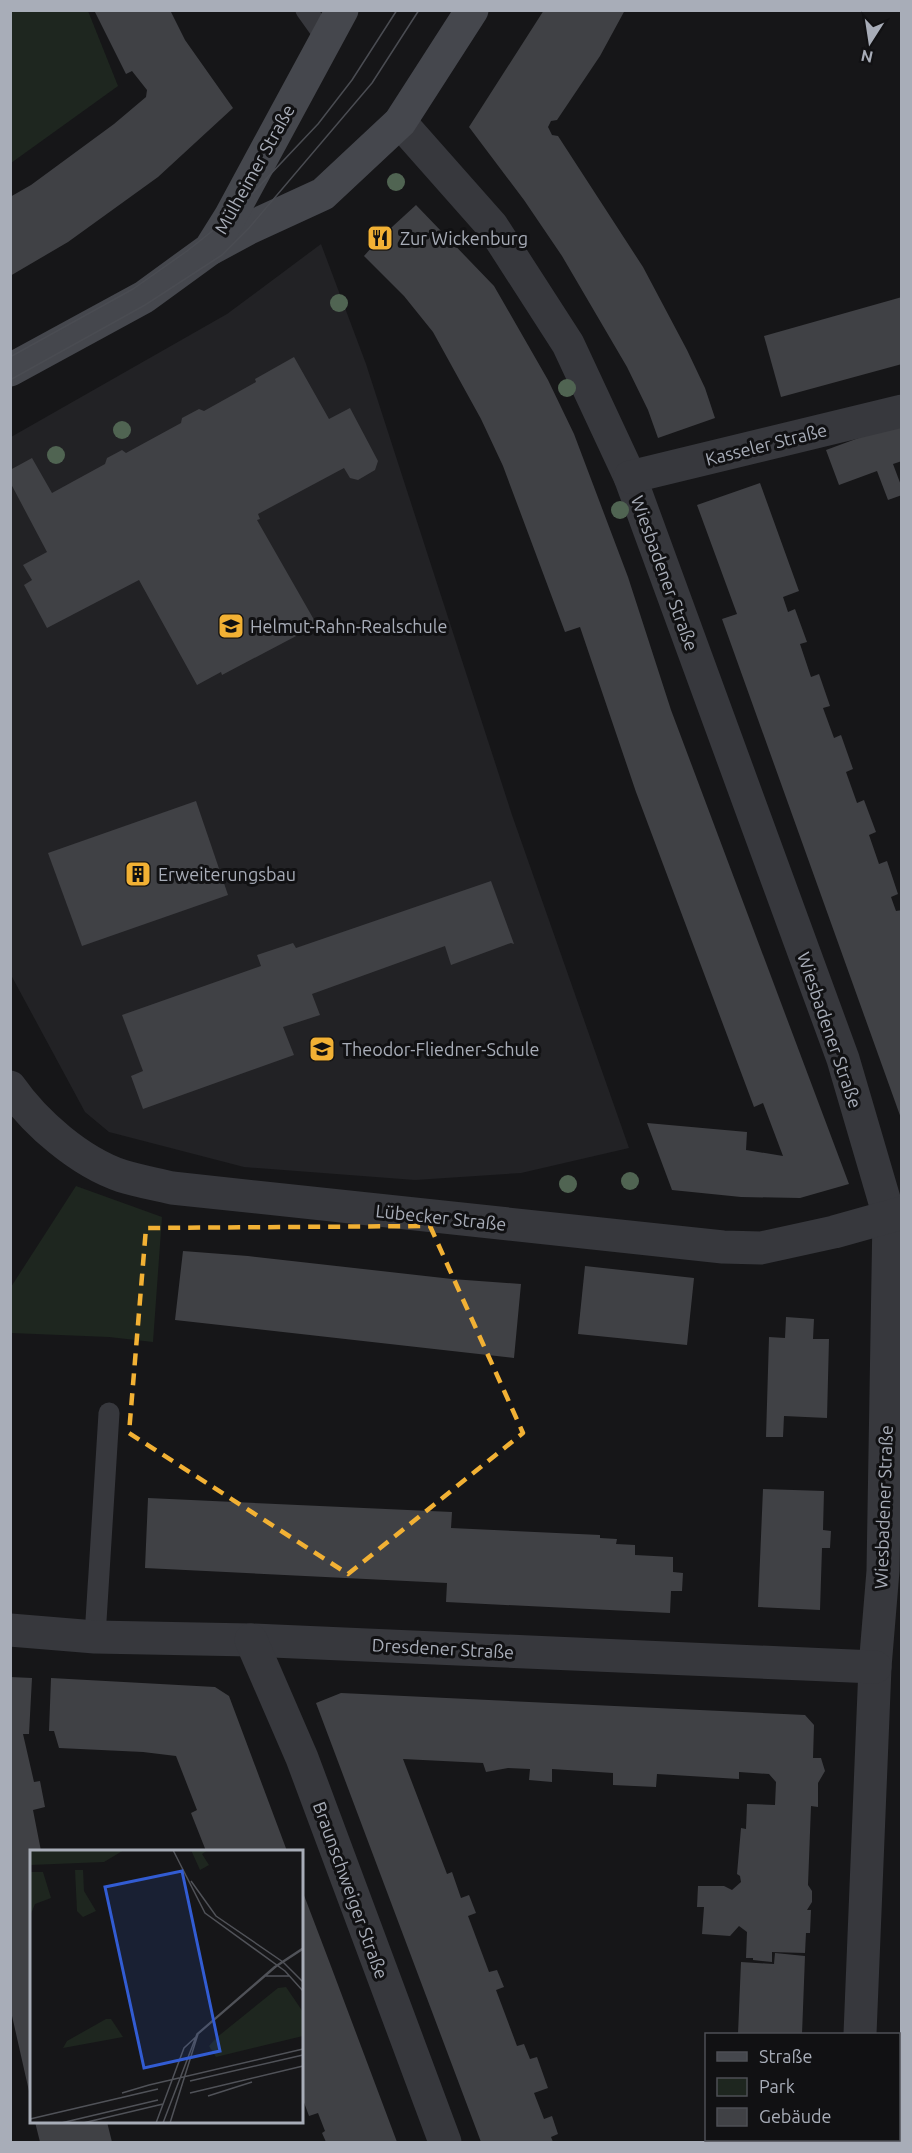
<svg xmlns="http://www.w3.org/2000/svg" width="912" height="2153" font-family="Ubuntu,sans-serif">
	<style>
		.built { fill: #222225 }
		.green { fill: #1e261f }
		.building { fill: #404145 }
		.lines { fill: none; stroke-linecap: round; stroke-linejoin: round }
		.lane { stroke: #37383d; stroke-width: 21 }
		.street { stroke: #37383d; stroke-width: 33 }
		.secondary { stroke: #45474d; stroke-width: 33 }
		.tram { stroke: #4a4c52; stroke-width: 1.5 }
		.tree { fill: #506452 }
		.marked { fill: none; stroke: #f2b134; stroke-width: 4.5; stroke-dasharray: 12 8; stroke-linejoin: round }
		.labels { text-anchor: middle; dominant-baseline: central; stroke-width: 6; stroke-linejoin: round; paint-order: stroke }
		.street-label { font-size: 18px; fill: #a8adb8; stroke: #111113 }
		.poi-label { font-size: 18px; fill: #a8adb8; stroke: #111113; text-anchor: start }
		.inset-road { fill: none; stroke: #505258; stroke-width: 1.5 }
		.view { fill: #325cd3; fill-opacity: 0.15; stroke: #325cd3; stroke-width: 3 }
		.inset-edge { fill: none; stroke: #a8adb8; stroke-width: 3 }
	</style>
	<rect width="100%" height="100%" fill="#161618"/>
	<path class="built" d="M321 244 366 364 512 815 629 1148 521 1173 415 1180 244 1167 109 1132 85 1112 11 975V437L227 314Z"/>
	<g class="green">
		<path d="M10 11H88L118 86 11 163Z"/>
		<path d="M76 1186 162 1217 153 1342 109 1337 11 1333V1287Z"/>
	</g>
	<g class="building">
		<path d="M94 10H170L185 40 233 108 158 177 68 242 10 276V197L31 185 114 124 146 97 147 90 132 71 126 74Z"/>
		<path d="M544 10H625L600 56 557 120 551 121 548 127 552 135 558 136 643 267 687 350 705 388 715 418 658 438 648 410 627 367 562 256 524 200 469 127Z"/>
		<path d="M416 205 494 286 548 380 574 434 628 577 671 710 849 1184 800 1198 741 1197 672 1190 647 1123 747 1132 746 1150 783 1156 763 1103 754 1107 636 792 580 627 565 632 503 466 481 419 433 332 404 296 364 256 380 238Z"/>
		<path d="M902 297V364L781 397 764 336Z"/>
		<path d="M294 357 329 419 350 408 378 461 375 470 358 480 350 478 344 468 258 514 260 519 257 520 317 625 222 675 221 672 197 685 139 580 47 628 24 585 32 580 23 565 47 552 10 482V470L32 458 52 493 105 464 107 458 122 450 126 453 181 423 182 418 199 409 204 411 256 382 255 379Z"/>
		<path d="M902 422V461L893 464 902 488V495L888 500 877 471 839 485 826 450Z"/>
		<path d="M760 483 799 591 783 597 788 612 795 609 807 642 800 644 811 677 819 674 830 706 823 708 834 738 841 735 853 769 846 772 857 803 864 800 876 832 869 835 879 864 887 861 898 894 891 897 896 911 902 910V1121L722 619 737 614 697 505Z"/>
		<path d="M196 801 228 895 82 946 48 853Z"/>
		<path d="M491 881 514 944 511 943 451 965 445 946 312 994 320 1015 283 1027 294 1055 143 1109 131 1076 143 1071 122 1015 261 966 257 955 293 943 296 948Z"/>
		<path d="M183 1251 248 1256 452 1279 521 1284 514 1358 175 1320Z"/>
		<path d="M585 1266 694 1278 687 1345 578 1334Z"/>
		<path d="M786 1317 814 1319 813 1339H829L827 1418 784 1416 783 1437H766L769 1337 785 1338Z"/>
		<path d="M763 1489 824 1491 823 1530 831 1531 830 1548H822L820 1610 758 1607Z"/>
		<path d="M148 1498 452 1512 451 1528 600 1535V1538L617 1539 616 1544 635 1545V1555L673 1557V1572L683 1573 682 1591H671L670 1613 446 1602 447 1583 145 1568Z"/>
		<path d="M10 1677 32 1678 29 1734H23L34 1782 40 1781 45 1807 33 1810 41 1851H32L31 2100 10 2007Z"/>
		<path d="M51 1678 215 1687 229 1696 287 1851H206L191 1813 197 1810 176 1756 143 1752 59 1748 54 1731H49Z"/>
		<path d="M341 1693 805 1715 814 1725 813 1758H821L825 1771 818 1783V1807L811 1806 808 1885 812 1891V1902L807 1910H811L810 1933H806L805 1953 772 1952V1962L753 1960V1958H746L747 1932 739 1926 730 1936 702 1934 704 1907H697L698 1886H724L732 1890 741 1882 740 1876 737 1874 741 1828 746 1829 747 1804 775 1805 776 1782 769 1774 739 1772V1779L657 1774 656 1787 613 1785V1773L552 1769V1782L529 1780 530 1769 508 1768 486 1772 483 1763 403 1759 447 1874 452 1872 461 1898 469 1895 476 1913 468 1916 489 1972 497 1970 504 1987 496 1990 517 2046 524 2044 530 2059 537 2057 548 2088 534 2093 544 2119 552 2116 558 2134 551 2137 553 2142H481L316 1703Z"/>
		<path d="M302 1890 329 1961 397 2142H326L322 2133 325 2131 318 2113 309 2116 302 2097Z"/>
		<path d="M775 1953 805 1956 802 2034H738L741 1962 774 1964Z"/>
		<path d="M35 2122H107L112 2142H40Z"/>
		<rect x="734" y="2140" width="63" height="2"/>
	</g>
	<g class="lines">
		<g class="lane">
			<path d="M306 10 326 38"/>
			<path d="M95 1637 109 1413"/>
		</g>
		<g class="street">
			<path d="M400 122 492 226 568 344 630 477 843 1059 889 1216 883 1571 875 1667 860 2034"/>
			<path d="M630 477 902 411"/>
			<path d="M10 1087C35 1123 80 1162 122 1176 138 1181 156 1184 172 1188L723 1247 761 1248 834 1232 902 1213"/>
			<path d="M10 1630 95 1637 251 1640 875 1667"/>
			<path d="M251 1640 302 1758 445 2142"/>
			<path d="M855 2142V2140"/>
		</g>
		<g class="secondary">
			<path d="M212 248 249 228 323 194 400 122 472 10"/>
			<path d="M10 370 144 297 210 249 230 217 342 10"/>
		</g>
		<g class="tram">
			<path d="M10 357 133 289 187 251 230 217 318 124 352 80 397 10"/>
			<path d="M10 380 145 305 222 255 249 228 372 83 419 10"/>
		</g>
	</g>
	<g class="tree">
		<circle cx="396" cy="182" r="9"/>
		<circle cx="339" cy="303" r="9"/>
		<circle cx="567" cy="388" r="9"/>
		<circle cx="122" cy="430" r="9"/>
		<circle cx="56" cy="455" r="9"/>
		<circle cx="620" cy="510" r="9"/>
		<circle cx="630" cy="1181" r="9"/>
		<circle cx="568" cy="1184" r="9"/>
	</g>
	<path class="marked" d="M430 1226 523 1433 348 1574 129 1433 146 1228Z"/>
	<defs>
		<g id="restaurant-square" transform="scale(1.35)"><rect x="-9" y="-9" width="18" height="18" rx="4" fill="#f2b134" stroke="#111113"/><path d="M-5-6h1v4h1v-4h1v4h1v-4h1v5L-1.5 .5V6h-2V.5L-5-1ZM5-6V6H3V1.5H1.5Q1.5-4 5-6Z" fill="#111"/></g>
		<g id="school-square" transform="scale(1.35)"><rect x="-9" y="-9" width="18" height="18" rx="4" fill="#f2b134" stroke="#111113"/><path d="M0-5L7-2L0 1L-7-2ZM-4 1L0 2.5L4 1V4Q0 6-4 4Z" fill="#111"/></g>
		<g id="building-square" transform="scale(1.35)"><rect x="-9" y="-9" width="18" height="18" rx="4" fill="#f2b134" stroke="#111113"/><path d="M-4-6H4V6H1V3H-1V6H-4ZM-2.5-4.3h1.7v1.8h-1.7ZM.8-4.3h1.7v1.8H.8ZM-2.5-1h1.7V.8h-1.7ZM.8-1h1.7V.8H.8Z" fill="#111"/></g>
	</defs>
	<g fill-rule="evenodd">
		<use href="#restaurant-square" x="380" y="238"/>
		<use href="#school-square" x="231" y="626"/>
		<use href="#building-square" x="138" y="874"/>
		<use href="#school-square" x="322" y="1049"/>
	</g>
	<g class="labels">
		<g class="street-label">
			<text transform="translate(254 169) rotate(-61)">Mülheimer Straße</text>
			<text transform="translate(766 444) rotate(-14)">Kasseler Straße</text>
			<text transform="translate(665 573) rotate(70)">Wiesbadener Straße</text>
			<text transform="translate(830 1030) rotate(71)">Wiesbadener Straße</text>
			<text transform="translate(441 1217) rotate(6)">Lübecker Straße</text>
			<text transform="translate(883 1507) rotate(-88)">Wiesbadener Straße</text>
			<text transform="translate(443 1648) rotate(3)">Dresdener Straße</text>
			<text transform="translate(351 1890) rotate(70)">Braunschweiger Straße</text>
		</g>
		<g class="poi-label">
			<text x="400" y="238">Zur Wickenburg</text>
			<text x="250" y="626">Helmut-Rahn-Realschule</text>
			<text x="158" y="874">Erweiterungsbau</text>
			<text x="342" y="1049">Theodor-Fliedner-Schule</text>
		</g>
	</g>
	<g transform="translate(30 1850)">
		<rect width="273" height="273" fill="#161618"/>
		<path d="M0 0H94L74 12 0 15ZM161 0H178L172 4 179 15 170 20ZM45 20H53L54 41 66 61 53 67 47 61ZM0 22H13L21 48 5 54 0 66ZM256 137 273 162V186L186 207 179 196 186 188 248 138ZM76 169H81L93 187 33 198 37 191Z" fill="#1e261f"/>
		<path class="inset-road" d="M143 0 175 63 255 121 273 141M161 31 186 66 253 112 273 132M235 126H260M160 231 273 205M119 235 273 199M92 243 119 235M160 243 273 216M178 246 222 232M0 269 128 239M31 273 128 250M53 273 133 254M126 273 154 198 168 185M133 273 167 184 244 117 273 98M140 273 168 184 247 116 273 99"/>
		<path class="view" d="M152 21 190 201 114 218 75 37Z"/>
		<rect width="273" height="273" class="inset-edge"/>
	</g>
	<rect width="912" height="2153" fill="none" stroke="#a8adb8" stroke-width="24"/>
	<rect x="705" y="2033" width="195" height="108" fill="#111113" stroke="#4d4f55" stroke-width="1.5"/>
	<rect x="717" y="2052" width="30" height="9" fill="#45474d" stroke="#4d4f55" stroke-width="1.5"/>
	<text x="759" y="2063" font-size="18" fill="#a8adb8">Straße</text>
	<rect x="717" y="2078" width="30" height="18" fill="#1e261f" stroke="#4d4f55" stroke-width="1.5"/>
	<text x="759" y="2093" font-size="18" fill="#a8adb8">Park</text>
	<rect x="717" y="2108" width="30" height="18" fill="#404145" stroke="#4d4f55" stroke-width="1.5"/>
	<text x="759" y="2123" font-size="18" fill="#a8adb8">Gebäude</text>
	<g transform="translate(870 42) rotate(192)" stroke="#111113" stroke-width="4.5" paint-order="stroke">
	<path d="M0-4.5L10 22L0 15L-10 22Z" fill="#a8adb8"/>
	<text y="-9" font-size="16" font-weight="bold" text-anchor="middle" fill="#a8adb8">N</text>
	</g>
</svg>
